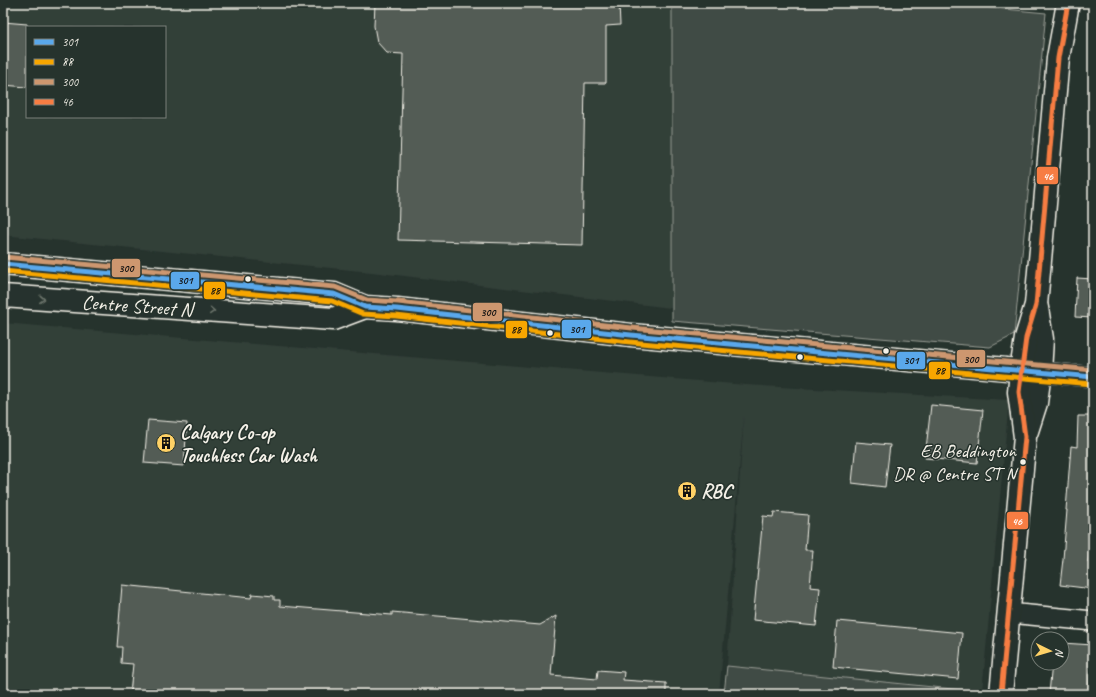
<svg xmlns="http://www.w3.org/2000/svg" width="1096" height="697" font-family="Caveat,sans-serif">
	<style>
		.built { fill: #333f39; fill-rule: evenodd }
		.green { fill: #414b45; stroke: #9a9e96 }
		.building { fill: #525c55; stroke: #f4f1e8 }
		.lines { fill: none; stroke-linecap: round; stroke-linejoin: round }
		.minor-casing { stroke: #f4f1e8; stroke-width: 22 }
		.tertiary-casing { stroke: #f4f1e8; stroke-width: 25 }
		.minor { stroke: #26332d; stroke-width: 19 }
		.tertiary { stroke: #26332d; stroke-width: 22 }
		.bus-1-casing { stroke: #26332d; stroke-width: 8 }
		.bus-2-casing { stroke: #26332d; stroke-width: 8 }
		.bus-3-casing { stroke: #26332d; stroke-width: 8 }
		.bus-4-casing { stroke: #26332d; stroke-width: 8 }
		.bus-1 { stroke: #5aa8eb; stroke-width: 5 }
		.bus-2 { stroke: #f7a600; stroke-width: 5 }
		.bus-3 { stroke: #cd976f; stroke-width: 5 }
		.bus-4 { stroke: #f77d43; stroke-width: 5 }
		.oneway { stroke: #6e766e }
		.bus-dot { fill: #f4f1e8; stroke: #26332d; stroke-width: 1.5 }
		.labels { text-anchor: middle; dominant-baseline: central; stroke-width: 3; stroke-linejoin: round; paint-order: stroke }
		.bus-label { font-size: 19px; fill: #f4f1e8; stroke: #26332d; text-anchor: end }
		.street-label { font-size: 20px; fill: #f4f1e8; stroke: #26332d }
		.poi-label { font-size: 20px; font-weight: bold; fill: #f4f1e8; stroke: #26332d; text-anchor: start }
		.line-badge { stroke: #26332d; stroke-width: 1.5 }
		.badge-label { font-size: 11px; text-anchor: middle; font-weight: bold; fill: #fff }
		.pale-badge-label { font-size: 11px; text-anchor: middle; font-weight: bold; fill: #111 }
	</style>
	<rect width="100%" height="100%" fill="#26332d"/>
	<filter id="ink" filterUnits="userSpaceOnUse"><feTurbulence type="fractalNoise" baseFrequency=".025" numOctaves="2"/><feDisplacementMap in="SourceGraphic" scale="8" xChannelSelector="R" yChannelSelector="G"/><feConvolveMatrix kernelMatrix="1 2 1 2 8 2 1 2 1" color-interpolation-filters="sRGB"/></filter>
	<g filter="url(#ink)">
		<g class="built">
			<path d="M3 3H672L671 308 371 272 3 235ZM27 27H165V117H27Z"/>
			<path d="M3 323 746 385 1009 400 982 692 727 666 744 415 719 694H3Z"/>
		</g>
		<g class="green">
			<path d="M672 3H941L1046 13 1014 335 990 347 672 321Z"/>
			<path d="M727 666 982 692 981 694H724Z"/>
		</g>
		<g class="building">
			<path d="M375 3H619L620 25 606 26V83H585L582 245 398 240 403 54 387 53 377 42 374 26Z"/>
			<path d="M3 22 27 24V87L3 85Z"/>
			<path d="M1077 278 1093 279V318L1075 317Z"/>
			<path d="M931 405 983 410 977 463 925 458Z"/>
			<path d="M1078 416H1093V513L1088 562 1093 563V589L1060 585 1063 559 1067 510H1066L1071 446 1077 447Z"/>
			<path d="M148 420 187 423 184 466 144 463Z"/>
			<path d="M856 442 890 445 885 487 852 483Z"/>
			<path d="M774 512 808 515 805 550H813L810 587 820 588 816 626 753 620 763 516 773 517Z"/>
			<path d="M122 585 251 598 252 594 274 596V600H280V606L392 615V612L540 625 556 616 551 675 597 679 598 670 624 672 623 680 666 683V694H130L133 664 121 663 122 647H117Z"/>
			<path d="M837 621 962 633 958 679 833 667Z"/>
			<path d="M1062 643 1093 645 1088 694H1049L1052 663H1062Z"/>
		</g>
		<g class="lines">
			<g class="minor-casing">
				<g id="minor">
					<path d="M1040 372 1093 377"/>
					<path d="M1008 613 1093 621"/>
				</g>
			</g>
			<g class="tertiary-casing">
				<g id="tertiary">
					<path d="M3 264 334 294 365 307 397 309 631 335 1040 372"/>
					<path d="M3 296 333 319 365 307"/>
					<path d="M1027 431 1036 403 1040 372 1042 339 1037 308"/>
					<path d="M1001 694 1025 437 1019 392 1021 371 1026 338 1036 305 1058 58 1068 3"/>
				</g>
			</g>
			<use href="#minor" class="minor"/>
			<use href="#tertiary" class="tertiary"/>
			<g class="bus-1-casing">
				<path id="bus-1" d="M3 264 334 294 365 307 397 309 631 335 1093 377"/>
			</g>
			<g class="bus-2-casing">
				<path id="bus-2" d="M3 271 332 301 363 314 396 316 630 342 1092 384"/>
			</g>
			<g class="bus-3-casing">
				<path id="bus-3" d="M4 257 335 287 367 300 398 302 632 328 1093 370"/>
			</g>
			<g class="bus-4-casing">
				<path id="bus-4" d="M1001 694 1025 437 1019 392 1026 338 1036 305 1058 58 1068 3"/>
			</g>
			<use href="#bus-1" class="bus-1"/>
			<use href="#bus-2" class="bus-2"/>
			<use href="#bus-3" class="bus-3"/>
			<use href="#bus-4" class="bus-4"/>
		</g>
		<defs><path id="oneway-chevron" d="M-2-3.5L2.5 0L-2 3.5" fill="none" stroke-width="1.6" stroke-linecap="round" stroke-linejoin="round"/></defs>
		<g class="oneway">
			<use href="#oneway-chevron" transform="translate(42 299) rotate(4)"/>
			<use href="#oneway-chevron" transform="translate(212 311) rotate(4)"/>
		</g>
	</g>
	<defs>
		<g id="building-disc" transform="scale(1)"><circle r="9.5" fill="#ffd166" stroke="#26332d"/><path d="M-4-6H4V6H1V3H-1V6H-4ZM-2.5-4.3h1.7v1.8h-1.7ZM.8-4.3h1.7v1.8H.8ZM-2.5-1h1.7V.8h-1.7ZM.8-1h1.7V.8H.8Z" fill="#111"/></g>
	</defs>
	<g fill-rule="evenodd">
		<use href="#building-disc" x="166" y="443"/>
		<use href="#building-disc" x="687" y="491"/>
	</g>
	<g class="bus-dot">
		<circle cx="248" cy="279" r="3.5"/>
		<circle cx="550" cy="333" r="3.5"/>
		<circle cx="886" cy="351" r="3.5"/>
		<circle cx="800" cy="357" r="3.5"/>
		<circle cx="1023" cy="462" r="3.5"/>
	</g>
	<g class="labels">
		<g class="bus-label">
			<text x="1016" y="451">EB Beddington<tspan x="1016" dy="23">DR @ Centre ST N</tspan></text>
		</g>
		<g class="street-label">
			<text transform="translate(137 306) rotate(4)">Centre Street N</text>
		</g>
		<g class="poi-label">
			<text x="180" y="432">Calgary Co-op<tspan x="180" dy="23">Touchless Car Wash</tspan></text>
			<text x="701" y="491">RBC</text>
		</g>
	</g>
	<g class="line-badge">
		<rect x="1036" y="166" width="23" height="19" rx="4" fill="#f77d43"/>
		<rect x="111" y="258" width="30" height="20" rx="4" fill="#cd976f"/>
		<rect x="170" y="271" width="30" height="19" rx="4" fill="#5aa8eb"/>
		<rect x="203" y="281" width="23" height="19" rx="4" fill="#f7a600"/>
		<rect x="472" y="302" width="31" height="20" rx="4" fill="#cd976f"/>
		<rect x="561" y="319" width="31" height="20" rx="4" fill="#5aa8eb"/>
		<rect x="505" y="320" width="23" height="19" rx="4" fill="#f7a600"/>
		<rect x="956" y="349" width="30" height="19" rx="4" fill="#cd976f"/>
		<rect x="896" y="351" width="30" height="19" rx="4" fill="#5aa8eb"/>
		<rect x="928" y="361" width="23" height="19" rx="4" fill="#f7a600"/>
		<rect x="1006" y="511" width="23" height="19" rx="4" fill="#f77d43"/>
	</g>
	<g class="badge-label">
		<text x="1048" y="180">46</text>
		<text x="1017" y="525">46</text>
	</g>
	<g class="pale-badge-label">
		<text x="126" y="272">300</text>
		<text x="185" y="284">301</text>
		<text x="215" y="294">88</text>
		<text x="488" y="316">300</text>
		<text x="577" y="333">301</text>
		<text x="516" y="333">88</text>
		<text x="971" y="363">300</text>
		<text x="911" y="364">301</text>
		<text x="940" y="374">88</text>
	</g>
	<rect width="1096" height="697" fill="none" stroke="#26332d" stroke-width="16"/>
	<rect x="8" y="8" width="1080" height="681" fill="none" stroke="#f4f1e8" stroke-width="1.5" filter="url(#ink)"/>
	<rect x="26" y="26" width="140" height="92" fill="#26332d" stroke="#787f78"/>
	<rect x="34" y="39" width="20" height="6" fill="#5aa8eb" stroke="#787f78"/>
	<text x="62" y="46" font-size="12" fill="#f4f1e8">301</text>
	<rect x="34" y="59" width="20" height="6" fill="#f7a600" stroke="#787f78"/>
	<text x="62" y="66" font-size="12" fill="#f4f1e8">88</text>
	<rect x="34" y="79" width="20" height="6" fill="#cd976f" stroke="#787f78"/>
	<text x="62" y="86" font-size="12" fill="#f4f1e8">300</text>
	<rect x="34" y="99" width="20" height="6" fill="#f77d43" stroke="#787f78"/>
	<text x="62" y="106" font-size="12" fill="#f4f1e8">46</text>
	<g transform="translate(1050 651) rotate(95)"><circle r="19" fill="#26332d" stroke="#787f78"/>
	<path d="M0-3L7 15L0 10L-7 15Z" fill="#ffd166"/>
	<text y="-6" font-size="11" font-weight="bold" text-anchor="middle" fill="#f4f1e8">N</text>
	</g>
</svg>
